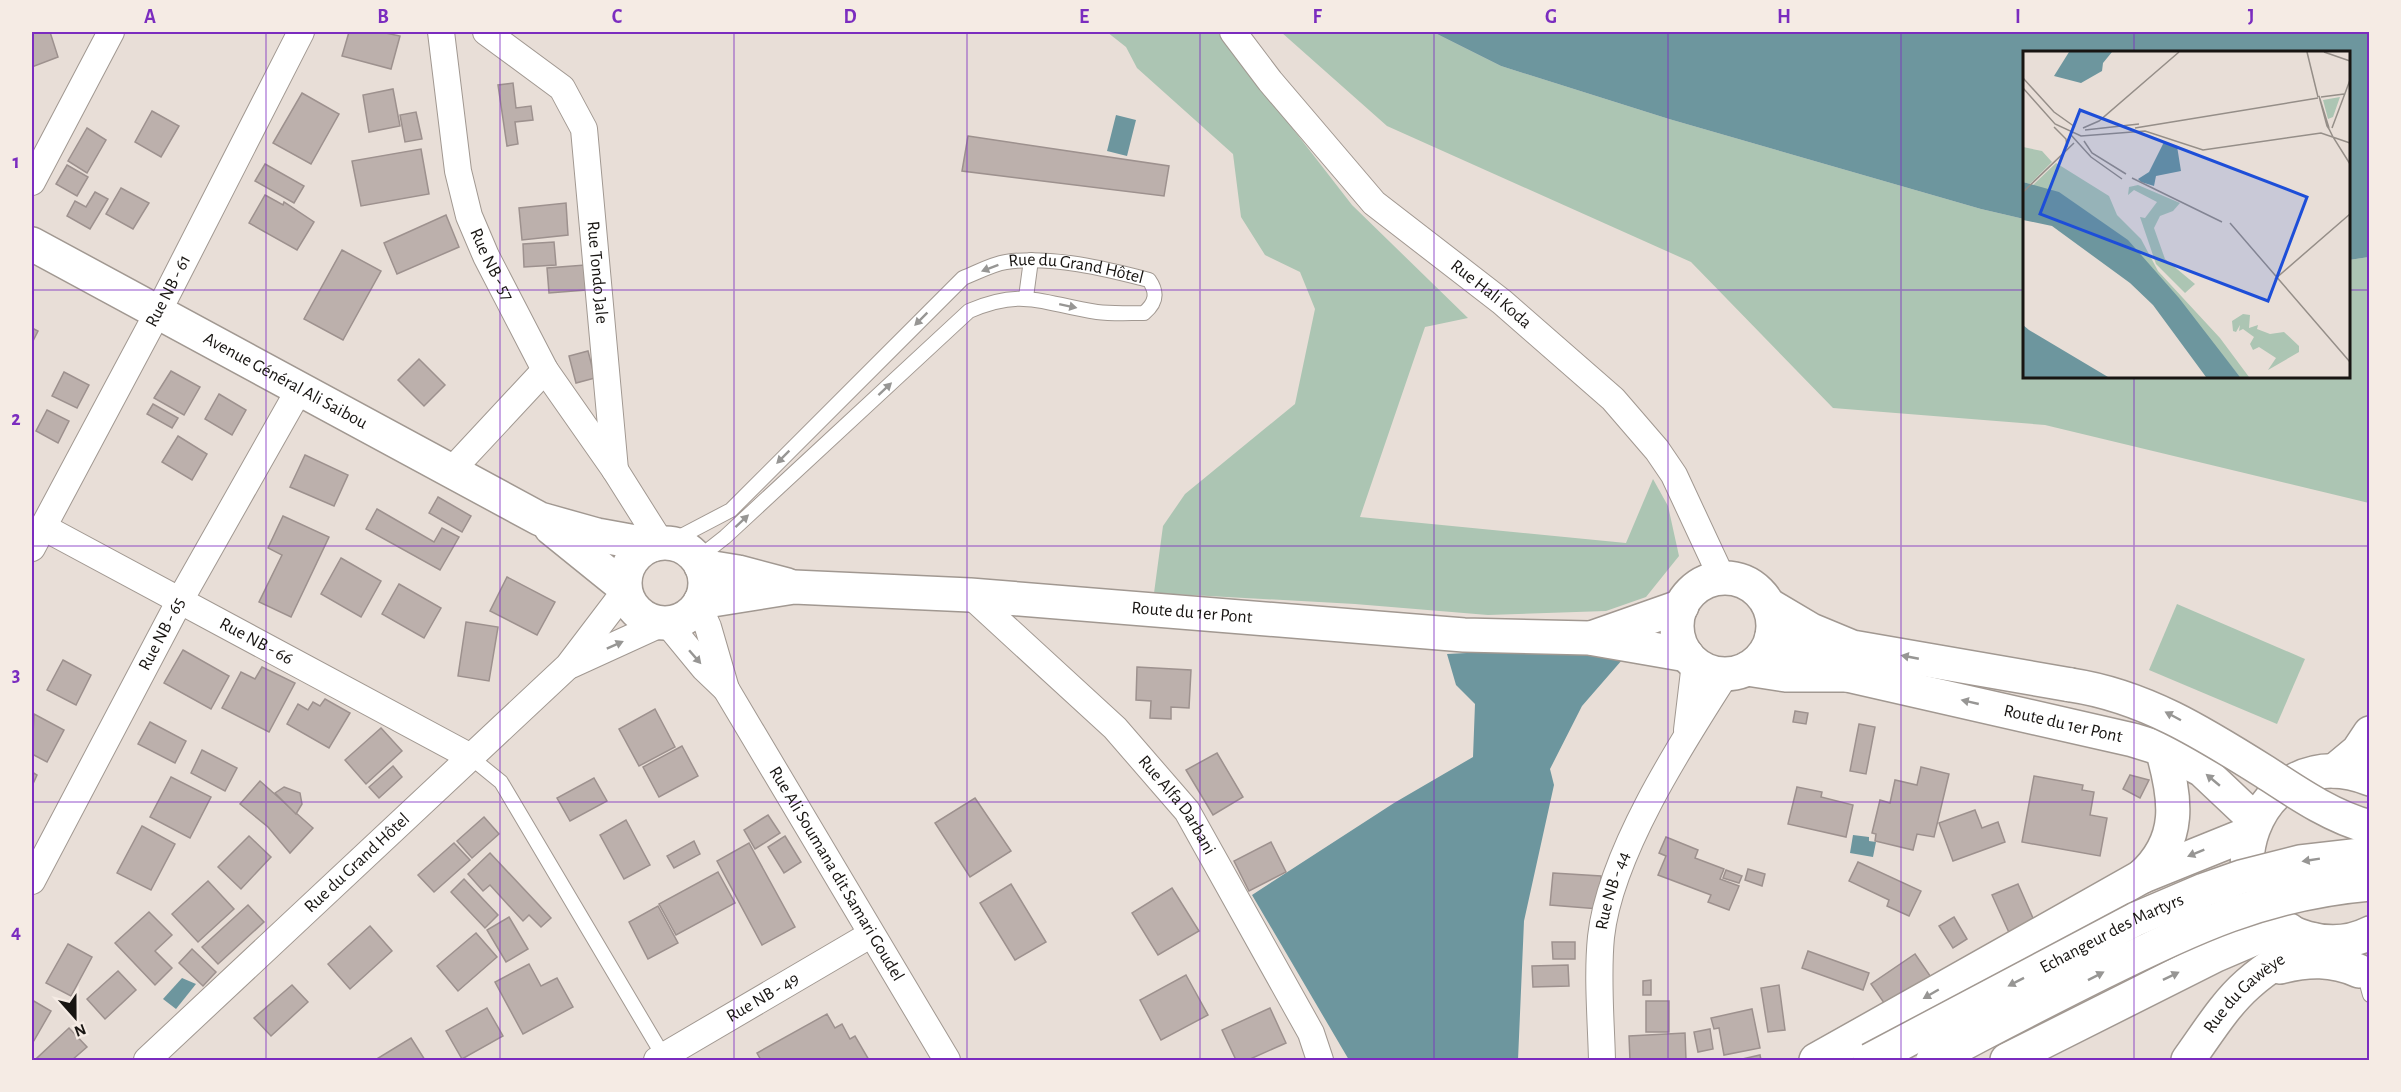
<svg xmlns="http://www.w3.org/2000/svg" width="2401" height="1092" font-family="'Alegreya Sans',sans-serif">
	<style>
		.green { fill: #acc5b3 }
		.water { fill: #6d969e }
		.building { fill: #bcb0ac; stroke: #9d918e; stroke-width: 1.5 }
		.lines { fill: none; stroke-linecap: round; stroke-linejoin: round }
		.lane-casing { stroke: #a19891; stroke-width: 16 }
		.street-casing { stroke: #a19891; stroke-width: 28 }
		.secondary-casing { stroke: #a19891; stroke-width: 36 }
		.primary-casing { stroke: #a19891; stroke-width: 36 }
		.lane { stroke: #fff; stroke-width: 14 }
		.street { stroke: #fff; stroke-width: 26 }
		.secondary { stroke: #fff; stroke-width: 33 }
		.primary { stroke: #fff; stroke-width: 33 }
		.primary-bridge-casing { stroke: #a19891; stroke-width: 36; stroke-linecap: butt }
		.primary-bridge { stroke: #fff; stroke-width: 33 }
		.oneway { fill: #979694 }
		.grid { fill: none; stroke: #7b2cbf; stroke-width: 1.5; stroke-opacity: 0.55 }
		.labels { text-anchor: middle; dominant-baseline: central; stroke-width: 6; stroke-linejoin: round; paint-order: stroke }
		.street-label { font-size: 18px; fill: #181512; stroke: #f5ebe4 }
		.inset-road { fill: none; stroke: #958e88; stroke-width: 1.5 }
		.view { fill: #1d4ed8; fill-opacity: 0.15; stroke: #1d4ed8; stroke-width: 3 }
		.inset-edge { fill: none; stroke: #181512; stroke-width: 3 }
		.neatline { fill: none; stroke: #7b2cbf; stroke-width: 2 }
		.grid-label { font-size: 20px; text-anchor: middle; font-weight: bold; fill: #7b2cbf }
	</style>
	<rect width="100%" height="100%" fill="#e8ded7"/>
	<g class="green">
		<path d="M1107 32H1218L1352 205 1468 318 1425 327 1360 517 1626 543 1653 479 1668 506 1679 556 1646 597 1606 611 1488 615 1355 604 1154 593 1163 526 1185 494 1295 404 1315 309 1300 272 1265 255 1241 217 1233 154 1137 68 1126 47Z"/>
		<path d="M1281 32H1433L1501 66 1669 119 1981 209 2024 219V376H2348L2349 260 2369 257V503L2045 425 1833 408 1691 262 1387 126Z"/>
		<path d="M2177 604 2305 659 2277 724 2149 670Z"/>
	</g>
	<g class="water">
		<path d="M1433 32H2369V257L2349 260 2348 52H2024V219L1981 209 1669 119 1501 66Z"/>
		<path d="M1116 115 1136 120 1127 156 1107 151Z"/>
		<path d="M1585 647 1622 660 1582 706 1550 769 1554 785 1524 921 1518 1060H1349L1252 895 1394 803 1473 757 1475 704 1456 685 1447 654Z"/>
		<path d="M1853 835 1869 837V841L1876 842 1873 857 1850 853Z"/>
		<path d="M182 978 196 984 176 1009 163 999Z"/>
	</g>
	<g class="building">
		<path d="M32 32H50L58 57 32 67Z"/>
		<path d="M349 32H381L400 36 391 69 342 56Z"/>
		<path d="M513 83 516 108 531 106 533 120 515 122 518 144 507 146 498 85Z"/>
		<path d="M393 89 400 126 369 132 363 95Z"/>
		<path d="M302 93 339 114 311 164 273 143Z"/>
		<path d="M152 111 179 126 161 157 135 142Z"/>
		<path d="M416 112 422 139 405 142 400 115Z"/>
		<path d="M87 128 106 140 87 173 68 161Z"/>
		<path d="M968 136 1169 166 1164 196 962 171Z"/>
		<path d="M421 149 429 194 361 206 352 161Z"/>
		<path d="M265 164 304 186 294 203 255 181Z"/>
		<path d="M67 165 88 177 77 196 56 184Z"/>
		<path d="M121 188 149 203 133 229 106 214Z"/>
		<path d="M95 192 108 199 90 229 67 216 75 201 86 207Z"/>
		<path d="M265 195 283 205 284 202 314 222 297 250 249 223Z"/>
		<path d="M566 203 568 235 522 240 519 208Z"/>
		<path d="M446 215 459 247 397 274 384 243Z"/>
		<path d="M554 242 556 265 524 267 523 244Z"/>
		<path d="M342 250 381 271 343 340 304 319Z"/>
		<path d="M585 265 586 290 549 293 547 268Z"/>
		<path d="M32 328 38 331 32 343Z"/>
		<path d="M588 351 595 378 576 383 569 356Z"/>
		<path d="M419 359 445 385 424 406 398 380Z"/>
		<path d="M171 371 200 387 184 415 154 398Z"/>
		<path d="M64 372 89 385 77 408 52 396Z"/>
		<path d="M219 394 246 410 232 435 205 419Z"/>
		<path d="M153 404 178 418 172 428 147 414Z"/>
		<path d="M47 410 69 421 58 443 36 431Z"/>
		<path d="M178 436 207 454 192 480 162 462Z"/>
		<path d="M305 455 348 475 334 506 290 487Z"/>
		<path d="M438 497 471 516 462 532 429 513Z"/>
		<path d="M377 509 434 542 442 528 459 537 440 570 366 529Z"/>
		<path d="M283 516 329 537 291 617 259 602 282 555 268 548Z"/>
		<path d="M341 558 381 581 361 617 321 594Z"/>
		<path d="M507 577 555 602 537 635 490 611Z"/>
		<path d="M399 584 441 608 424 638 382 614Z"/>
		<path d="M466 622 498 627 489 681 458 676Z"/>
		<path d="M183 650 229 676 211 709 164 683Z"/>
		<path d="M63 660 91 675 76 705 47 690Z"/>
		<path d="M262 667 295 683 269 732 222 708 241 672 255 679Z"/>
		<path d="M1137 667 1191 670 1189 708 1171 707V719L1150 718 1151 701 1136 700Z"/>
		<path d="M325 699 350 713 329 748 287 724 298 704 308 710 313 702 320 706Z"/>
		<path d="M655 709 675 747 639 766 619 729Z"/>
		<path d="M1795 711 1808 713 1806 724 1793 722Z"/>
		<path d="M34 714 64 730 47 762 32 754Z"/>
		<path d="M150 722 186 741 175 763 138 744Z"/>
		<path d="M1859 724 1875 727 1866 774 1850 771Z"/>
		<path d="M381 728 402 751 366 784 345 760Z"/>
		<path d="M682 746 698 776 659 797 643 767Z"/>
		<path d="M202 750 237 768 225 791 191 773Z"/>
		<path d="M1217 753 1243 797 1213 815 1186 770Z"/>
		<path d="M393 766 402 777 379 798 369 787Z"/>
		<path d="M1921 767 1949 774 1934 837 1917 834 1913 850 1875 841 1876 834 1872 833 1880 800 1890 803 1895 780 1917 785Z"/>
		<path d="M32 772 37 775 32 786Z"/>
		<path d="M2130 775 2149 780 2140 798 2123 789Z"/>
		<path d="M2034 776 2083 785 2082 790 2094 792 2090 815 2107 818 2100 856 2022 842Z"/>
		<path d="M171 777 211 797 190 838 150 817Z"/>
		<path d="M594 778 607 801 570 821 557 798Z"/>
		<path d="M260 781 313 828 290 853 268 827 240 804Z"/>
		<path d="M284 787 300 793 302 804 296 814 275 793Z"/>
		<path d="M1797 787 1822 792 1821 797 1853 805 1846 837 1788 824Z"/>
		<path d="M975 798 1011 851 970 877 935 823Z"/>
		<path d="M1975 810 1982 828 1998 822 2005 842 1953 861 1939 823Z"/>
		<path d="M768 815 780 833 755 849 744 830Z"/>
		<path d="M484 817 499 834 472 858 457 841Z"/>
		<path d="M626 820 650 865 624 879 600 835Z"/>
		<path d="M142 826 175 844 151 890 117 873Z"/>
		<path d="M249 836 271 857 241 889 218 867Z"/>
		<path d="M785 836 801 862 784 873 768 847Z"/>
		<path d="M1666 837 1698 850 1695 858 1724 869 1720 879 1739 886 1729 910 1708 902 1711 895 1658 875 1666 856 1659 853Z"/>
		<path d="M694 841 700 854 674 868 667 856Z"/>
		<path d="M1271 842 1286 872 1249 891 1234 861Z"/>
		<path d="M454 843 470 860 434 892 418 875Z"/>
		<path d="M749 843 795 927 762 945 717 861Z"/>
		<path d="M490 853 551 918 541 927 529 915 523 921 490 885 483 891 468 874Z"/>
		<path d="M1858 862 1921 891 1909 916 1887 906 1889 900 1849 881Z"/>
		<path d="M1748 869 1765 874 1762 886 1745 880Z"/>
		<path d="M1726 870 1742 876 1739 883 1723 878Z"/>
		<path d="M718 872 735 903 676 935 659 904Z"/>
		<path d="M1553 873 1601 876 1599 909 1550 905Z"/>
		<path d="M464 879 498 915 485 928 451 892Z"/>
		<path d="M208 881 234 909 198 942 172 914Z"/>
		<path d="M1011 884 1046 942 1015 960 980 903Z"/>
		<path d="M2018 884 2036 925 2011 937 1992 895Z"/>
		<path d="M1172 888 1199 931 1158 955 1132 913Z"/>
		<path d="M248 905 264 922 218 964 202 947Z"/>
		<path d="M658 906 678 943 648 959 629 922Z"/>
		<path d="M149 912 172 935 155 951 172 968 155 985 115 943Z"/>
		<path d="M509 917 528 949 506 962 487 930Z"/>
		<path d="M1954 917 1967 939 1953 948 1939 926Z"/>
		<path d="M370 926 392 951 350 989 328 964Z"/>
		<path d="M476 933 497 957 458 991 437 966Z"/>
		<path d="M1552 942H1575V959H1553Z"/>
		<path d="M68 944 92 957 71 996 46 983Z"/>
		<path d="M192 949 216 972 203 986 179 963Z"/>
		<path d="M1808 951 1869 973 1863 990 1802 968Z"/>
		<path d="M1915 954 1935 983 1891 1013 1871 984Z"/>
		<path d="M529 964 541 986 557 978 573 1007 523 1034 495 982Z"/>
		<path d="M1568 965 1569 986 1533 987 1532 966Z"/>
		<path d="M118 971 136 990 105 1019 87 999Z"/>
		<path d="M1186 975 1208 1015 1161 1040 1140 1000Z"/>
		<path d="M1651 980V995H1643V981Z"/>
		<path d="M292 985 308 1002 271 1036 254 1018Z"/>
		<path d="M1779 985 1785 1030 1768 1032 1761 988Z"/>
		<path d="M32 1000 51 1011 32 1044Z"/>
		<rect x="1646" y="1001" width="23" height="31"/>
		<path d="M487 1008 503 1036 462 1059 446 1031Z"/>
		<path d="M1270 1008 1286 1043 1248 1060H1236L1222 1030Z"/>
		<path d="M1752 1009 1760 1048 1724 1055 1719 1028 1714 1029 1711 1018Z"/>
		<path d="M827 1014 835 1028 842 1024 850 1039 855 1036 869 1060H761L757 1053Z"/>
		<path d="M69 1028 87 1047 72 1060H40L37 1058Z"/>
		<path d="M1710 1029 1713 1049 1698 1052 1694 1032Z"/>
		<path d="M1685 1033 1686 1060H1630L1629 1036Z"/>
		<path d="M411 1038 425 1060H375Z"/>
		<path d="M1760 1055 1761 1060H1738Z"/>
	</g>
	<g class="lines">
		<g class="lane-casing">
			<g id="lane">
				<path d="M1026 297 1031 260"/>
				<path id="s1" d="M668 543 731 510 963 278C976 273 992 264 1006 262 1050 255 1107 269 1149 280 1158 293 1156 303 1144 313 1128 313 1112 314 1097 312 1043 304 1024 287 969 311L725 537 697 559"/>
				<path d="M469 756 501 782 664 1057"/>
				<path d="M2359 971 2367 984 2370 995"/>
			</g>
		</g>
		<g class="street-casing">
			<g id="street">
				<path id="s2" d="M441 32 458 171 469 216 486 256 545 370 615 470 661 543"/>
				<path id="s3" d="M486 32 562 88 584 129 615 470"/>
				<path id="s4" d="M1233 32 1270 81 1374 203 1502 302 1613 399 1657 450 1674 475 1722 578"/>
				<path d="M32 182 111 32"/>
				<path d="M450 472 545 370"/>
				<path id="s5" d="M43 527 469 756"/>
				<path id="s6" d="M32 548 159 310 301 32"/>
				<path id="s7" d="M970 595 1115 728 1187 811 1311 1033 1320 1060"/>
				<path id="s8" d="M698 605 708 627 726 689 947 1060"/>
				<path d="M667 623 704 668 726 689"/>
				<path d="M571 665 663 623"/>
				<path d="M1687 730 1695 663"/>
				<path id="s9" d="M32 881 179 602 299 390"/>
				<path id="s10" d="M147 1060 568 666 625 591"/>
				<path id="s11" d="M657 1060 870 935"/>
				<path id="s12" d="M1602 1060C1601 1020 1597 977 1601 937 1610 854 1681 744 1726 674"/>
			</g>
		</g>
		<g class="secondary-casing">
			<g id="secondary">
				<path id="s13" d="M32 244 540 519 597 535 652 545"/>
				<path d="M551 528 624 587"/>
				<circle cx="665" cy="583" r="40"/>
				<path d="M701 566 738 572 787 585"/>
				<circle cx="1725" cy="626" r="48"/>
				<path id="s14" d="M700 602 794 587 970 595 1464 635 1589 638 1687 655"/>
				<path id="s15" d="M1772 636 1847 675 2133 740 2162 749 2202 770 2255 820"/>
				<path d="M1591 638 1682 606"/>
				<path d="M1747 669 1786 675H1846"/>
				<path d="M2141 877C2183 840 2176 798 2162 749"/>
				<path d="M2280 967C2308 960 2332 959 2359 971"/>
				<path id="s16" d="M2188 1060C2207 1034 2224 1005 2248 984 2268 966 2291 953 2314 940"/>
			</g>
		</g>
		<g class="primary-casing">
			<g id="primary">
				<path d="M1769 605 1811 630 1852 647 2071 685"/>
				<path d="M2334 771 2358 751 2370 733"/>
				<path d="M2370 779C2255 732 2195 906 2307 938 2328 944 2350 943 2370 933"/>
				<path d="M1816 1060 2141 877 2250 833"/>
				<path d="M2007 1060 2216 955 2258 937 2289 930"/>
			</g>
		</g>
		<use href="#lane" class="lane"/>
		<use href="#street" class="street"/>
		<use href="#secondary" class="secondary"/>
		<use href="#primary" class="primary"/>
		<g class="primary-bridge-casing">
			<g id="primary-bridge">
				<path d="M2071 685C2144 696 2203 733 2265 772 2297 793 2332 817 2370 827"/>
				<path id="s17" d="M1870 1060 2136 919 2204 890 2241 877 2300 862 2370 854"/>
				<path d="M1933 1060C1988 1030 2043 1002 2099 974 2191 928 2265 893 2370 884"/>
			</g>
		</g>
		<use href="#primary-bridge" class="primary-bridge"/>
	</g>
	<defs><path id="oneway-solid" d="M-6-.8H1V-3.2L6.5 0L1 3.2V.8H-6Z" transform="scale(1.5)"/></defs>
	<g class="oneway">
		<use href="#oneway-solid" transform="translate(990 268) rotate(159)"/>
		<use href="#oneway-solid" transform="translate(1068 306) rotate(12)"/>
		<use href="#oneway-solid" transform="translate(921 319) rotate(135)"/>
		<use href="#oneway-solid" transform="translate(885 389) rotate(-43)"/>
		<use href="#oneway-solid" transform="translate(783 457) rotate(135)"/>
		<use href="#oneway-solid" transform="translate(742 521) rotate(-43)"/>
		<use href="#oneway-solid" transform="translate(615 645) rotate(-24)"/>
		<use href="#oneway-solid" transform="translate(695 657) rotate(49)"/>
		<use href="#oneway-solid" transform="translate(1910 657) rotate(-169)"/>
		<use href="#oneway-solid" transform="translate(1970 702) rotate(-167)"/>
		<use href="#oneway-solid" transform="translate(2173 716) rotate(-152)"/>
		<use href="#oneway-solid" transform="translate(2213 780) rotate(-140)"/>
		<use href="#oneway-solid" transform="translate(2196 853) rotate(158)"/>
		<use href="#oneway-solid" transform="translate(2311 860) rotate(171)"/>
		<use href="#oneway-solid" transform="translate(2096 976) rotate(-27)"/>
		<use href="#oneway-solid" transform="translate(2171 976) rotate(-26)"/>
		<use href="#oneway-solid" transform="translate(2016 982) rotate(153)"/>
		<use href="#oneway-solid" transform="translate(1931 994) rotate(150)"/>
	</g>
	<path class="grid" d="M266 32V1060M500 32V1060M734 32V1060M967 32V1060M1200 32V1060M1434 32V1060M1668 32V1060M1901 32V1060M2134 32V52M32 290H2024M2348 290H2370M2134 376V1060M32 546H2370M32 802H2370"/>
	<g class="labels">
		<g class="street-label">
			<text stroke="none"><textPath href="#s2" startOffset="240">Rue NB - 57</textPath></text>
			<text stroke="none"><textPath href="#s3" startOffset="285">Rue Tondo Jale</textPath></text>
			<text stroke="none"><textPath href="#s1" startOffset="516">Rue du Grand Hôtel</textPath></text>
			<text stroke="none"><textPath href="#s6" startOffset="291">Rue NB - 61</textPath></text>
			<text stroke="none"><textPath href="#s4" startOffset="370">Rue Hali Koda</textPath></text>
			<text stroke="none"><textPath href="#s13" startOffset="288">Avenue Général Ali Saibou</textPath></text>
			<text stroke="none"><textPath href="#s14" startOffset="494">Route du 1er Pont</textPath></text>
			<text stroke="none"><textPath href="#s9" startOffset="279">Rue NB - 65</textPath></text>
			<text stroke="none"><textPath href="#s5" startOffset="242">Rue NB - 66</textPath></text>
			<text stroke="none"><textPath href="#s15" startOffset="306">Route du 1er Pont</textPath></text>
			<text stroke="none"><textPath href="#s7" startOffset="296">Rue Alfa Darbani</textPath></text>
			<text stroke="none"><textPath href="#s10" startOffset="288">Rue du Grand Hôtel</textPath></text>
			<text stroke="none"><textPath href="#s8" startOffset="304">Rue Ali Soumana dit Samari Goudel</textPath></text>
			<text stroke="none"><textPath href="#s12" startOffset="171">Rue NB - 44</textPath></text>
			<text stroke="none"><textPath href="#s17" startOffset="273">Echangeur des Martyrs</textPath></text>
			<text stroke="none"><textPath href="#s16" startOffset="88">Rue du Gawèye</textPath></text>
			<text stroke="none"><textPath href="#s11" startOffset="123">Rue NB - 49</textPath></text>
		</g>
	</g>
	<g transform="translate(2023 51)">
		<rect width="327" height="327" fill="#e8ded7"/>
		<path d="M317 46 310 66 305 68 300 49ZM0 96 19 100 29 111 7 133 0 131ZM33 112 86 145 94 164 118 188 135 220 197 287 226 326H217L132 221 10 134ZM115 134 157 152 150 160 137 165 131 177 142 208 172 233 162 242 133 213 117 166 122 167 134 151 111 139 105 144 106 136ZM227 264 226 277 235 274 234 278 247 283 261 281 276 295V301L245 319 253 307 236 296 230 299 227 293 231 286 220 278 216 280 217 274 213 281 210 280 209 270 220 263Z" fill="#acc5b3"/>
		<path d="M46 1H89L80 12 79 20 58 32 31 25ZM141 91 154 95 158 120 133 125 131 135 118 131 115 128 126 121ZM0 131 36 141 105 189 156 247 217 326H183L130 254 107 232 29 175 0 169ZM0 274 6 279 85 326H0Z" fill="#6d969e"/>
		<path class="inset-road" d="M284 1 295 46M301 1 327 10M0 27 31 61 52 76M0 37 32 73 58 85 122 80 180 99 298 82 327 92M298 46 321 43M31 76 43 88 44 96M60 77 76 70 156 1M112 77 295 47M306 77 296 45 304 75 306 78 310 86 327 113M309 77 327 29M62 79 116 73M48 84 68 106 99 128M61 90 69 102 103 123M109 127 199 171M0 141 51 92M207 172 327 311M252 228 327 163"/>
		<path class="view" d="M57 59 284 146 245 250 17 163Z"/>
		<rect width="327" height="327" class="inset-edge"/>
	</g>
	<rect width="2401" height="1092" fill="none" stroke="#f5ebe4" stroke-width="66"/>
	<g transform="translate(75 1017) rotate(159)" stroke="#f5ebe4" stroke-width="4.5" paint-order="stroke">
	<path d="M0-4.5L10 22L0 15L-10 22Z" fill="#181512"/>
	<text y="-9" font-size="16" font-weight="bold" text-anchor="middle" fill="#181512">N</text>
	</g>
	<rect x="33" y="33" width="2335" height="1026" class="neatline"/>
	<g class="grid-label">
		<text x="150" y="23">A</text>
		<text x="383" y="23">B</text>
		<text x="617" y="23">C</text>
		<text x="850" y="23">D</text>
		<text x="1084" y="23">E</text>
		<text x="1317" y="23">F</text>
		<text x="1551" y="23">G</text>
		<text x="1784" y="23">H</text>
		<text x="2018" y="23">I</text>
		<text x="2251" y="23">J</text>
		<text x="16" y="168">1</text>
		<text x="16" y="425">2</text>
		<text x="16" y="681">3</text>
		<text x="16" y="938">4</text>
	</g>
</svg>
